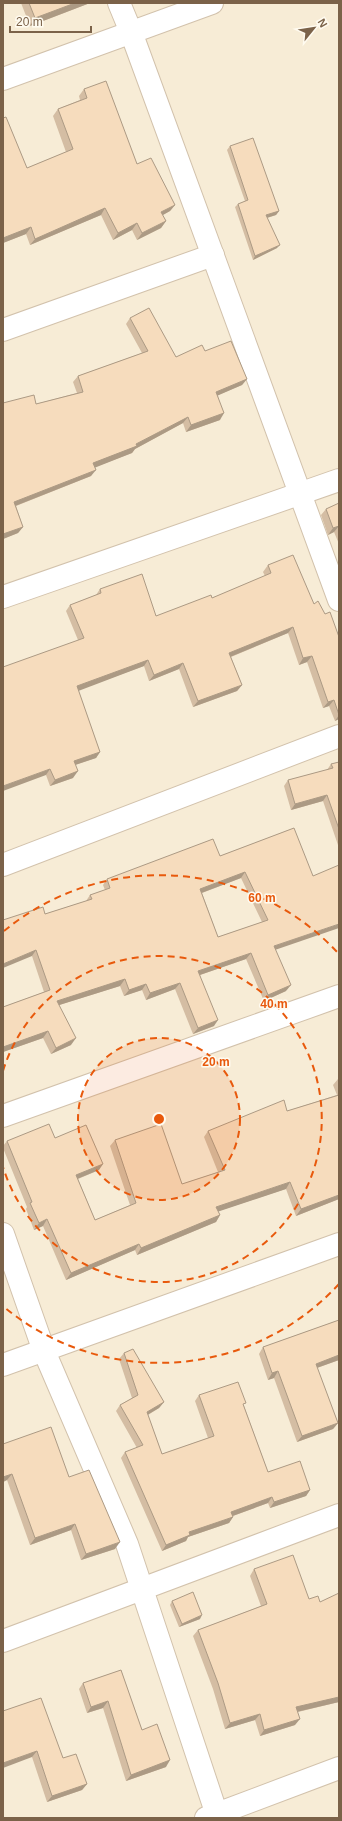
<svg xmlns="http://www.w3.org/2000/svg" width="342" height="1821" font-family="Helvetica,sans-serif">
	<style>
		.residential { fill: #f7ecd6 }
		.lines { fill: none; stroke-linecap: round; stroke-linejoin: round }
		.minor-casing { stroke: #d2c2ac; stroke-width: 24 }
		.minor { stroke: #fff; stroke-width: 22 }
		.wall { fill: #d4bda3; fill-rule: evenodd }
		.shaded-wall { fill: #ac9a84 }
		.building { fill: #f6dcbd; stroke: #ac9a84; fill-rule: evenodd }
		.ring { fill: none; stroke: #e8590c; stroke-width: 2; stroke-dasharray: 7 5 }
		.centre { fill: #e8590c; stroke: #fffbf0; stroke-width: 2 }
		.ring-label { font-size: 12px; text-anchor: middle; font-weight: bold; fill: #e8590c; stroke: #fffbf0; stroke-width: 3; stroke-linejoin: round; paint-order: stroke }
	</style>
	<rect width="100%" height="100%" fill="#fef9e8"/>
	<rect class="residential" x="3" y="3" width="336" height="1815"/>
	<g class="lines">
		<g class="minor-casing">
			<g id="minor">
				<path d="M119 3 131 32 339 600"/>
				<path d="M3 79 212 3"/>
				<path d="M3 330 213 255"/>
				<path d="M3 597 339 480"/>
				<path d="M3 865 339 736"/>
				<path d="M3 1116 339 996"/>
				<path d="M3 1234 44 1351 127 1544 218 1818"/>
				<path d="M3 1365 339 1244"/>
				<path d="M3 1641 339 1515"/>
				<path d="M206 1818 339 1768"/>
			</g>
		</g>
		<use href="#minor" class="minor"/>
	</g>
	<g class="wall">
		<path d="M21 3H90L30 26Z"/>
		<path d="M84 89 137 164 175 205 170 211 162 215 166 221 161 228 137 240 132 230 113 240 101 215 30 245 26 234 3 243V118L27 168 66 152 53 116 58 109 80 100 79 96Z"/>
		<path d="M230 146 279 211 276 215 267 218 277 248 253 260 235 207 238 204 245 201 227 150Z"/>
		<path d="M130 318 176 357 205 351 247 379 242 385 218 395 220 420 186 432 183 423 135 449 132 453 95 467 91 476 16 506 23 527 18 533 3 539V403L36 404 77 393 73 382 78 376 142 353 126 324Z"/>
		<path d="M339 503V544L334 532 328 535 321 515 326 509Z"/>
		<path d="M268 565 325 614 339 637V719L335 721 329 706 323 708 307 662 299 665 288 633 231 657 242 685 237 691 193 707 179 669 149 681 144 666 78 690 100 752 96 758 75 765 73 778 50 786 46 775 78 640 66 611 70 605 96 595 100 589 156 616 212 598 265 576 263 572Z"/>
		<path d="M339 762V848L323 801 291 810 284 786 288 780 327 770 331 764Z"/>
		<path d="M294 828 275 950 286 991 264 1001 246 959 200 975 214 1026 193 1034 175 989 146 1000 142 990 124 996 120 986 59 1005 71 1045 51 1054 43 1038 3 1052V1007L44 992 32 956 45 914 86 901 90 895 105 890 103 885 107 879 220 856ZM241 878 262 922 218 937 202 893Z"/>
		<path d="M339 1078V1199L296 1216 286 1189 218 1211 220 1215 216 1222 137 1255 135 1250 66 1280 43 1226 34 1230 26 1209 27 1207 3 1148V1146L7 1141 55 1138 99 1170 78 1179 95 1220 130 1205 110 1146 115 1140 182 1184 218 1172 204 1137 208 1131 287 1111 337 1095 333 1085 338 1079Z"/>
		<path d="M339 1320V1360L317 1368 338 1423 333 1429 297 1442 274 1378 268 1380 259 1354 263 1347Z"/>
		<path d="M124 1353 164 1402 159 1408 148 1415 162 1454 208 1438 195 1401 199 1395 244 1406 268 1472 310 1490 306 1496 270 1508 268 1503 233 1516V1517L229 1523 188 1537 186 1541 162 1551 121 1458 125 1452 137 1448 116 1411 120 1405 132 1398 119 1359Z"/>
		<path d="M3 1444 69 1477 115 1549 81 1560 71 1530 30 1545 7 1480 3 1482Z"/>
		<path d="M254 1569 339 1702 298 1712 295 1725 260 1736 255 1720 225 1729 213 1689 193 1636 198 1630 261 1606 250 1576Z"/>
		<path d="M172 1601 200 1619 179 1627 170 1605Z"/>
		<path d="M121 1670 142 1730 166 1767 126 1781 103 1708 87 1713 79 1689 83 1683Z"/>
		<path d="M3 1711 63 1758 87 1784 82 1790 47 1802 32 1757Z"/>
	</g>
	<g class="shaded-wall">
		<path d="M75 3H90L30 26 35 18Z"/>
		<path d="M175 205 170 211 156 219 161 212Z"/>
		<path d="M105 208 101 215 30 245 35 239Z"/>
		<path d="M279 211 276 215 263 219 266 215Z"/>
		<path d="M166 221 161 228 137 240 142 233Z"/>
		<path d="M137 223 132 230 113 240 118 233Z"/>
		<path d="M31 227 26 234 3 243V238Z"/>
		<path d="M280 245 277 248 253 260 255 256Z"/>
		<path d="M247 379 242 385 212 398 216 392Z"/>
		<path d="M224 413 220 420 186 432 191 425Z"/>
		<path d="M188 417 183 423 135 449 132 453 89 470 93 463 136 444Z"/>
		<path d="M96 470 91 476 10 508 14 502Z"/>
		<path d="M339 526 334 532 328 535 333 528Z"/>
		<path d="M23 527 18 533 3 539V534Z"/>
		<path d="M293 627 288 633 225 659 229 653Z"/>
		<path d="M312 656 307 662 299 665 303 658Z"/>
		<path d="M148 660 144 666 73 693 77 686Z"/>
		<path d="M183 663 179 669 149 681 154 675Z"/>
		<path d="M242 685 237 691 193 707 198 701Z"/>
		<path d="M334 700 329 706 323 708 328 702Z"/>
		<path d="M339 715V719L335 721Z"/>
		<path d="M100 752 96 758 69 767 74 761Z"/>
		<path d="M50 769 46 775 3 791V786Z"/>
		<path d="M78 771 73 778 50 786 55 780Z"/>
		<path d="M327 795 323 801 291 810 295 804Z"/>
		<path d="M245 872 241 878 196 895 200 889Z"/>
		<path d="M339 924V928L269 952 274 946Z"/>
		<path d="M36 950 32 956 3 968V964Z"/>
		<path d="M251 953 246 959 194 977 198 971Z"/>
		<path d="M125 979 120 986 53 1007 57 1001Z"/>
		<path d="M180 983 175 989 146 1000 150 993Z"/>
		<path d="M146 984 142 990 124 996 129 990Z"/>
		<path d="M291 985 286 991 264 1001 268 995Z"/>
		<path d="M218 1020 214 1026 193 1034 198 1028Z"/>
		<path d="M48 1031 43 1038 3 1052V1047Z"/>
		<path d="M76 1038 71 1045 51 1054 56 1048Z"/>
		<path d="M103 1164 99 1170 72 1181 76 1175Z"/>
		<path d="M290 1182 286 1189 211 1214 216 1207Z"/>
		<path d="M339 1195V1199L296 1216 301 1209Z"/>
		<path d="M220 1215 216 1222 137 1255 141 1248Z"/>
		<path d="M47 1219 43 1226 34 1230 39 1223Z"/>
		<path d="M139 1244 135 1250 66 1280 71 1273Z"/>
		<path d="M339 1355V1360L311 1370 316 1364Z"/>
		<path d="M278 1371 274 1378 268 1380 272 1373Z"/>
		<path d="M164 1402 159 1408 142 1418 147 1412Z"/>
		<path d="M338 1423 333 1429 297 1442 302 1436Z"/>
		<path d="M12 1474 7 1480 3 1482V1477Z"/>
		<path d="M310 1490 306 1496 270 1508 274 1502Z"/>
		<path d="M272 1497 268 1503 227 1518 231 1512Z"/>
		<path d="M233 1517 229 1523 188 1537 186 1541 162 1551 166 1545 189 1532Z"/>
		<path d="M75 1524 71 1530 30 1545 35 1538Z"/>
		<path d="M120 1542 115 1549 81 1560 86 1554Z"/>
		<path d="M202 1615 200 1619 179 1627 182 1624Z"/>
		<path d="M339 1697V1702L292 1713 296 1707Z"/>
		<path d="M108 1701 103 1708 87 1713 91 1707Z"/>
		<path d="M260 1714 255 1720 225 1729 230 1723Z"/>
		<path d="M300 1719 295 1725 260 1736 264 1730Z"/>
		<path d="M37 1751 32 1757 3 1768V1763Z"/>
		<path d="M170 1760 166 1767 126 1781 131 1775Z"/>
		<path d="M87 1784 82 1790 47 1802 52 1796Z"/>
	</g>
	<g class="building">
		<path d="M29 3H75L35 18Z"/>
		<path d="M106 81 137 164 151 158 175 205 161 212 166 221 142 233 137 223 118 233 105 208 35 239 31 227 3 238V118L6 117 27 168 73 149 58 109 87 98 84 89Z"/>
		<path d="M253 138 279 211 266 215 280 245 255 256 238 204 248 200 230 146Z"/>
		<path d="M149 308 176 357 202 345 205 351 231 341 247 379 216 392 224 413 191 425 188 417 136 444 137 446 93 463 96 470 14 502 23 527 3 534V403L34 395 36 404 83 392 78 376 148 351 130 318Z"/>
		<path d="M339 503V526L333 528 326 509Z"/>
		<path d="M293 555 314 604 318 601 325 614 330 612 339 637V715L334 700 328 702 312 656 303 658 293 627 229 653 242 685 198 701 183 663 154 675 148 660 77 686 100 752 74 761 78 771 55 780 50 769 3 786V667L84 638 70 605 101 593 100 589 142 574 156 616 211 595 212 598 271 573 268 565Z"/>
		<path d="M339 762V829L327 795 295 804 288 780 333 768 331 764Z"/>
		<path d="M294 828 313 876 339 865V924L274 946 291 985 268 995 251 953 198 971 218 1020 198 1028 180 983 150 993 146 984 129 990 125 979 57 1001 76 1038 56 1048 48 1031 3 1047V1007L50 990 36 950 3 964V920L43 907 45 914 92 899 90 895 110 888 107 879 213 839 220 856ZM245 872 268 920 218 937 200 889Z"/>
		<path d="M339 1095V1195L301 1209 290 1182 216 1207 220 1215 141 1248 139 1244 71 1273 47 1219 39 1223 30 1203 32 1202 7 1141 49 1124 55 1138 86 1125 103 1164 76 1175 95 1220 136 1203 115 1140 161 1124 182 1184 225 1170 208 1131 284 1100 287 1111Z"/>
		<path d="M339 1320V1355L316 1364 338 1423 302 1436 278 1371 272 1373 263 1347Z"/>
		<path d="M133 1349 164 1402 147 1412 162 1454 214 1436 199 1395 238 1382 246 1403 243 1404 268 1472 300 1461 310 1490 274 1502 272 1497 231 1512 233 1517 189 1532 190 1535 166 1545 125 1452 143 1445 120 1405 138 1395 124 1353Z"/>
		<path d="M51 1427 69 1477 89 1470 120 1542 86 1554 75 1524 35 1538 12 1474 3 1477V1444Z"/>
		<path d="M293 1555 309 1599 318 1596 320 1602 339 1593V1697L296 1707 300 1719 264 1730 260 1714 230 1723 218 1683 198 1630 267 1604 254 1569Z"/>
		<path d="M193 1592 202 1615 182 1624 172 1601Z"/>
		<path d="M121 1670 142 1730 157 1724 170 1760 131 1775 108 1701 91 1707 83 1683Z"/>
		<path d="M41 1698 63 1758 76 1754 87 1784 52 1796 37 1751 3 1763V1711Z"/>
	</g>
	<circle cx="159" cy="1119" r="81" fill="#e8590c" fill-opacity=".12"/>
	<g class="ring">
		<circle cx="159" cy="1119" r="81"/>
		<path d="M3 1071A163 163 0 1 1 3 1167"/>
		<path d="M339 1284A244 244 0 0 1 4 1307M4 931A244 244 0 0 1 339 954"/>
	</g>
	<circle cx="159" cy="1119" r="6" class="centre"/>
	<g class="ring-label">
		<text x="262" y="902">60 m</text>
		<text x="274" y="1008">40 m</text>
		<text x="216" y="1066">20 m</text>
	</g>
	<rect width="342" height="1821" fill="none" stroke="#7b6249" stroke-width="8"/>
	<g transform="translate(314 28) rotate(60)" stroke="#fffbf0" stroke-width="3" paint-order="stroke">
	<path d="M0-3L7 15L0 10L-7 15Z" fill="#7b6249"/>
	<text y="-6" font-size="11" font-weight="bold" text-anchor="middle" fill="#7b6249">N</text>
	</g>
	<path d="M10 26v6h81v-6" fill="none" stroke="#7b6249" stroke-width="2"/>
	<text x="16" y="26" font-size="12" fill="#7b6249" stroke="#fffbf0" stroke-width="3" paint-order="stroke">20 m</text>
</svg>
